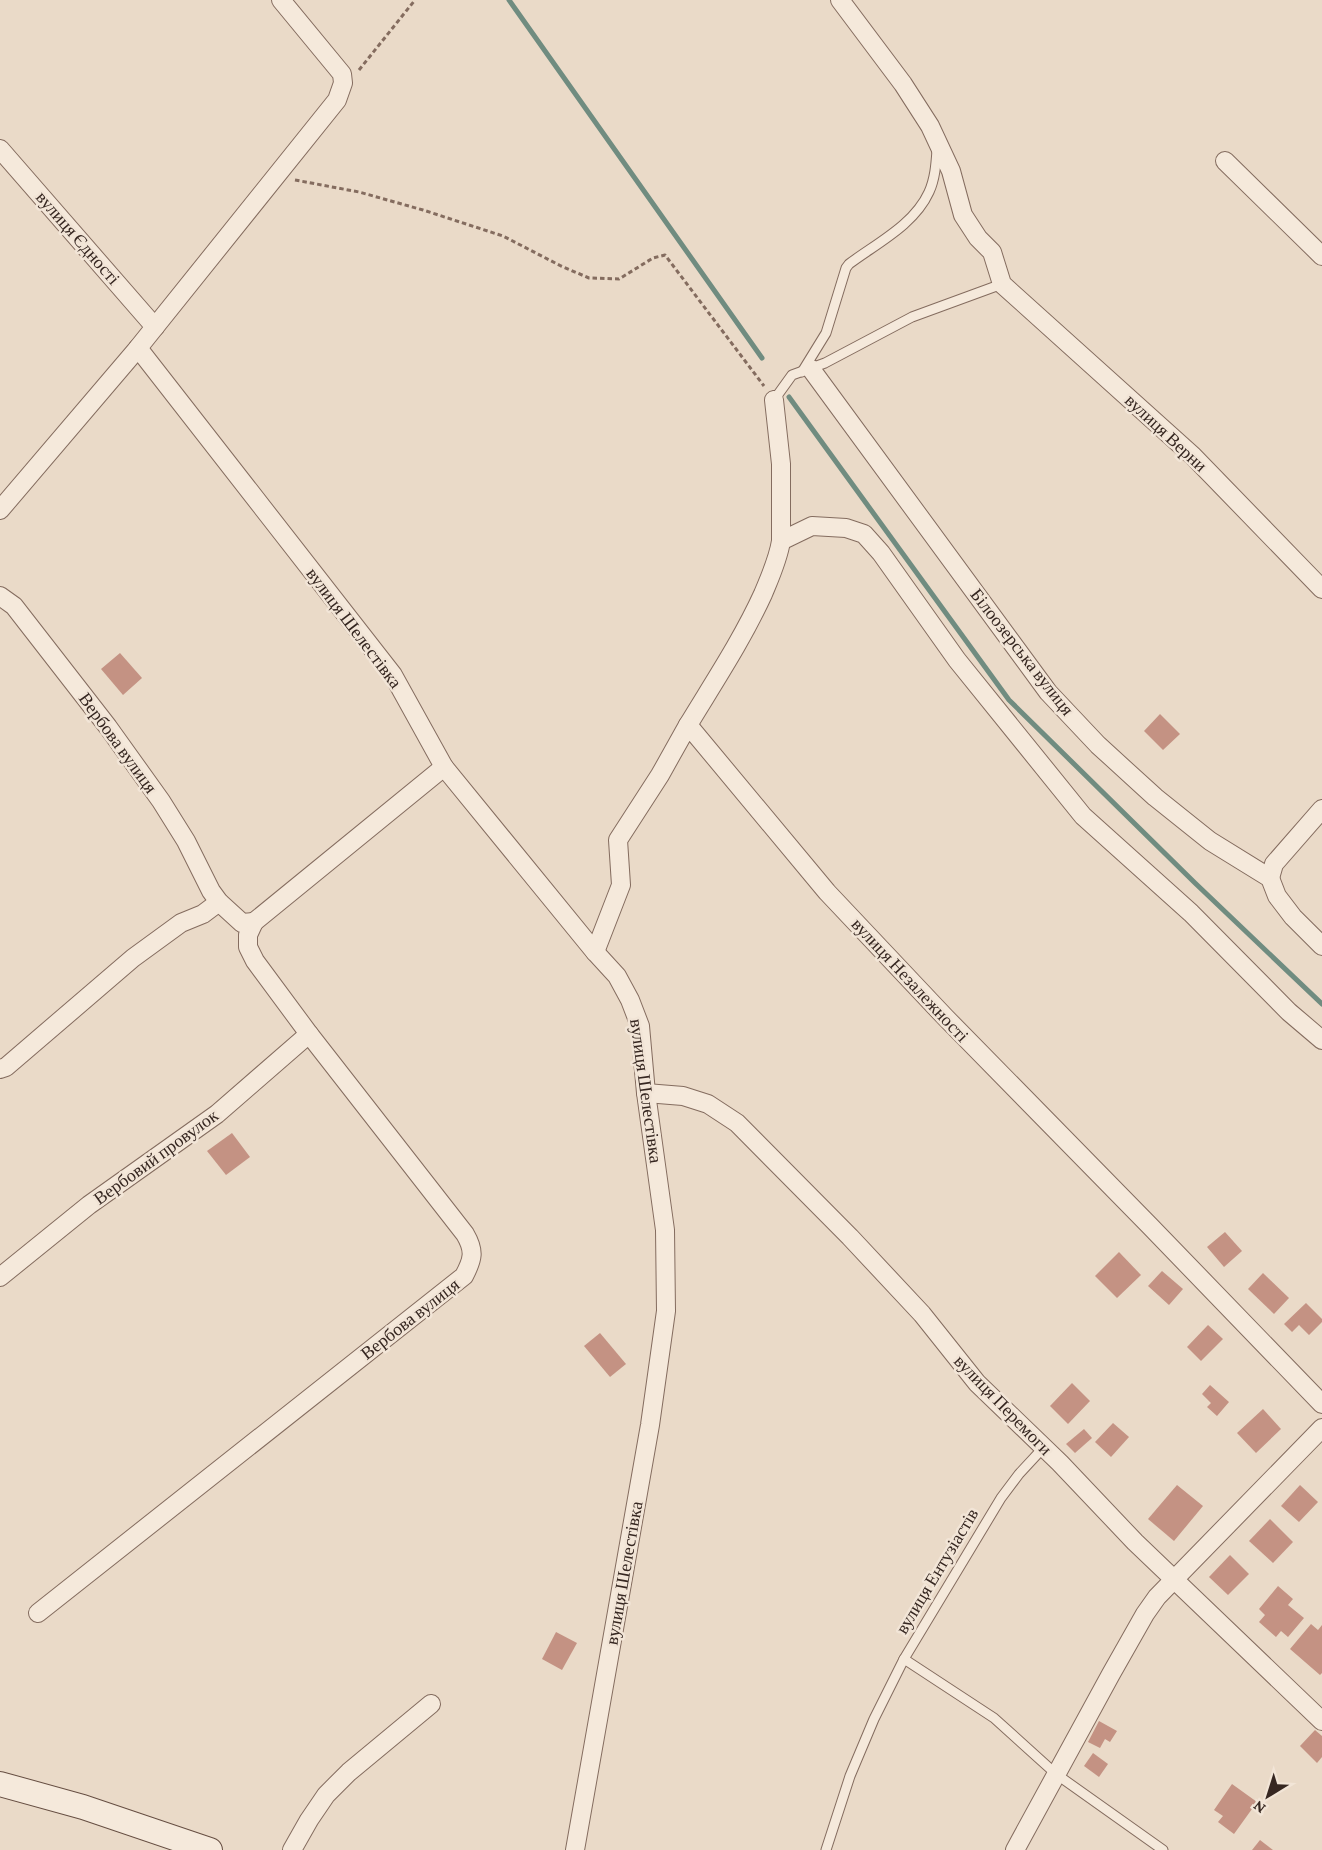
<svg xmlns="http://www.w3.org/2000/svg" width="1322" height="1850" font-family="'Crimson Pro',serif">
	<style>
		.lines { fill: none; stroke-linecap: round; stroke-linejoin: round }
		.stream { stroke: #708c80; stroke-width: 5 }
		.building { fill: #c49283 }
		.lane-casing { stroke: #846c5f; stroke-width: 11 }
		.street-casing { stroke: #846c5f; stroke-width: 20 }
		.secondary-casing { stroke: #664e42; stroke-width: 26 }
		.path { stroke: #846c5f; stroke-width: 3; stroke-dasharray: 4.5 3; stroke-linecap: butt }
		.lane { stroke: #f5e9db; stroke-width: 9 }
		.street { stroke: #f5e9db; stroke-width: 18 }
		.secondary { stroke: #f5e9db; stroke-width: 24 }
		.labels { text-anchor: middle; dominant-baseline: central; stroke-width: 5; stroke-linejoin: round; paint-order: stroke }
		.street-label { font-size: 18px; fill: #362721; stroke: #f2e5d7 }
	</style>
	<rect width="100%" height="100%" fill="#eadac8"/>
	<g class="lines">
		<g class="stream">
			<path d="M509 0 762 358"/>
			<path d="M789 397 1009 700 1195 883 1322 1004"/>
		</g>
	</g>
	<g class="building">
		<path d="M120 653 142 678 123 695 101 669Z"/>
		<path d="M1160 714 1180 734 1163 750 1144 731Z"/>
		<path d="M232 1133 250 1157 226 1175 207 1151Z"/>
		<path d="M1225 1232 1242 1251 1224 1267 1207 1247Z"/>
		<path d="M1119 1252 1141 1275 1117 1298 1095 1276Z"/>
		<path d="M1162 1271 1183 1289 1169 1305 1148 1286Z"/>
		<path d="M1263 1273 1289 1298 1274 1314 1248 1289Z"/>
		<path d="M1306 1303 1322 1319V1322L1309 1335 1299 1325 1292 1332 1284 1324Z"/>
		<path d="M1208 1325 1223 1339 1201 1361 1187 1347Z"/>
		<path d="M600 1333 626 1364 610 1377 584 1346Z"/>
		<path d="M1072 1383 1090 1401 1068 1424 1050 1406Z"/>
		<path d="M1210 1385 1229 1402 1217 1416 1207 1407 1211 1403 1202 1394Z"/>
		<path d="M1263 1409 1281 1429 1256 1453 1237 1433Z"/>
		<path d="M1113 1423 1129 1437 1111 1457 1095 1442Z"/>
		<path d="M1084 1429 1092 1438 1075 1453 1066 1444Z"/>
		<path d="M1177 1485 1203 1506 1174 1541 1148 1519Z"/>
		<path d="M1300 1485 1318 1502 1299 1522 1281 1506Z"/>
		<path d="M1270 1519 1293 1542 1273 1563 1249 1541Z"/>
		<path d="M1230 1555 1249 1574 1228 1595 1209 1577Z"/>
		<path d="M1278 1586 1293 1599 1288 1605 1304 1618 1288 1637 1281 1631 1276 1637 1259 1622 1265 1615 1259 1609Z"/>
		<path d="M1311 1624 1318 1630 1322 1625V1673L1320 1675 1290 1649Z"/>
		<path d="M556 1632 577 1643 562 1670 542 1659Z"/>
		<path d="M1099 1721 1117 1731 1110 1742 1105 1739 1100 1748 1088 1742Z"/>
		<path d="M1315 1730 1322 1736V1757L1317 1763 1300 1746Z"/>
		<path d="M1093 1753 1108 1764 1099 1777 1084 1766Z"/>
		<path d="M1232 1784 1257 1802 1234 1834 1218 1822 1223 1816 1214 1810Z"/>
		<path d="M1260 1840 1273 1850H1252Z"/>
	</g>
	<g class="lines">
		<g class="lane-casing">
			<g id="lane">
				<path d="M802 372 826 333 846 268 849 264C877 243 914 225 929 192 935 179 936 164 937 150"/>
				<path d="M774 400 792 375 825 363 912 317 1002 284"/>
				<path d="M1044 1447 1019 1474 1001 1498 904 1659 994 1718 1056 1774 1163 1850"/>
				<path d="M826 1850 850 1776 874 1719 904 1659"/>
			</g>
		</g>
		<g class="street-casing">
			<g id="street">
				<path d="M840 0 903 84 930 126 951 171 963 215 978 238 992 252 1002 284 1193 456 1322 589"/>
				<path d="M0 149 155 327"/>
				<path d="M1225 161 1322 256"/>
				<path d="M138 348 393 675 444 767 595 952 617 976 630 1000 640 1026 646 1093 665 1230 666 1311 650 1425 575 1850"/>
				<path d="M811 369 1048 692 1098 745 1155 797 1210 841 1270 878 1277 896 1293 917 1322 946"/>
				<path d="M0 510 138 348 337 100 343 83 342 74 281 0"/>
				<path d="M781 541 812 526 846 528 864 534 881 553 957 660 1083 816 1191 913 1289 1012 1322 1040"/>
				<path d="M0 596 14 606 108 727 161 801 186 841 211 891 219 902 242 923 254 922 248 935V947L255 961 309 1034 465 1234C475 1251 473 1259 464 1276L38 1613"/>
				<path d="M688 725C714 682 742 640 763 594 770 577 778 560 781 541V464L774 400"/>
				<path d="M1270 878 1274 864 1322 809"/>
				<path d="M254 922 444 767"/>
				<path d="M595 952 621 885 618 840 660 775 688 725 827 892 945 1017 1149 1225 1322 1404"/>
				<path d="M0 1069 6 1067 133 958 181 923 203 914 219 902"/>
				<path d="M646 1093 683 1096 708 1104 737 1123 850 1237 922 1314 977 1383 1060 1463 1135 1542 1322 1721"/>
				<path d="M0 1277 89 1205 217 1114 309 1034"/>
				<path d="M292 1850 309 1820 326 1795 349 1772 431 1704"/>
				<path d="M1015 1850 1111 1674 1145 1614 1157 1597 1322 1428"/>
			</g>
		</g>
		<g class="secondary-casing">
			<path id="secondary" d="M0 1784 83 1807 210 1850"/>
		</g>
		<g class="path">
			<path d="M359 70 415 0"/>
			<path d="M295 180 359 192 423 210 503 236 561 266 589 278 619 279 653 258 665 255 764 386"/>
		</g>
		<use href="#lane" class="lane"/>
		<use href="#street" class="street"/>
		<use href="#secondary" class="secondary"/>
	</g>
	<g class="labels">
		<g class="street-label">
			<text transform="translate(78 238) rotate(49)">вулиця Єдності</text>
			<text transform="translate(1166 433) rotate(43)">вулиця Верни</text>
			<text transform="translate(354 628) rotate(53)">вулиця Шелестівка</text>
			<text transform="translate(1022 652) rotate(52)">Білоозерська вулиця</text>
			<text transform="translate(118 743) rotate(54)">Вербова вулиця</text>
			<text transform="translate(910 980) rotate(47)">вулиця Незалежності</text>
			<text transform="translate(646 1091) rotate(82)">вулиця Шелестівка</text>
			<text transform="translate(156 1157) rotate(-36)">Вербовий провулок</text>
			<text transform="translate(410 1319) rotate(-38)">Вербова вулиця</text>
			<text transform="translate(1003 1405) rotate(46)">вулиця Перемоги</text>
			<text transform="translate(937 1571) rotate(-59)">вулиця Ентузіастів</text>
			<text transform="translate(624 1573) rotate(-80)">вулиця Шелестівка</text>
		</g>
	</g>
	<g transform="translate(1268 1796) rotate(218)" stroke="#f2e5d7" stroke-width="4.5" paint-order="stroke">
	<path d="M0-4.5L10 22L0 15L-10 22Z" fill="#362721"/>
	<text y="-9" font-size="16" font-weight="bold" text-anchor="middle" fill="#362721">N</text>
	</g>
</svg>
